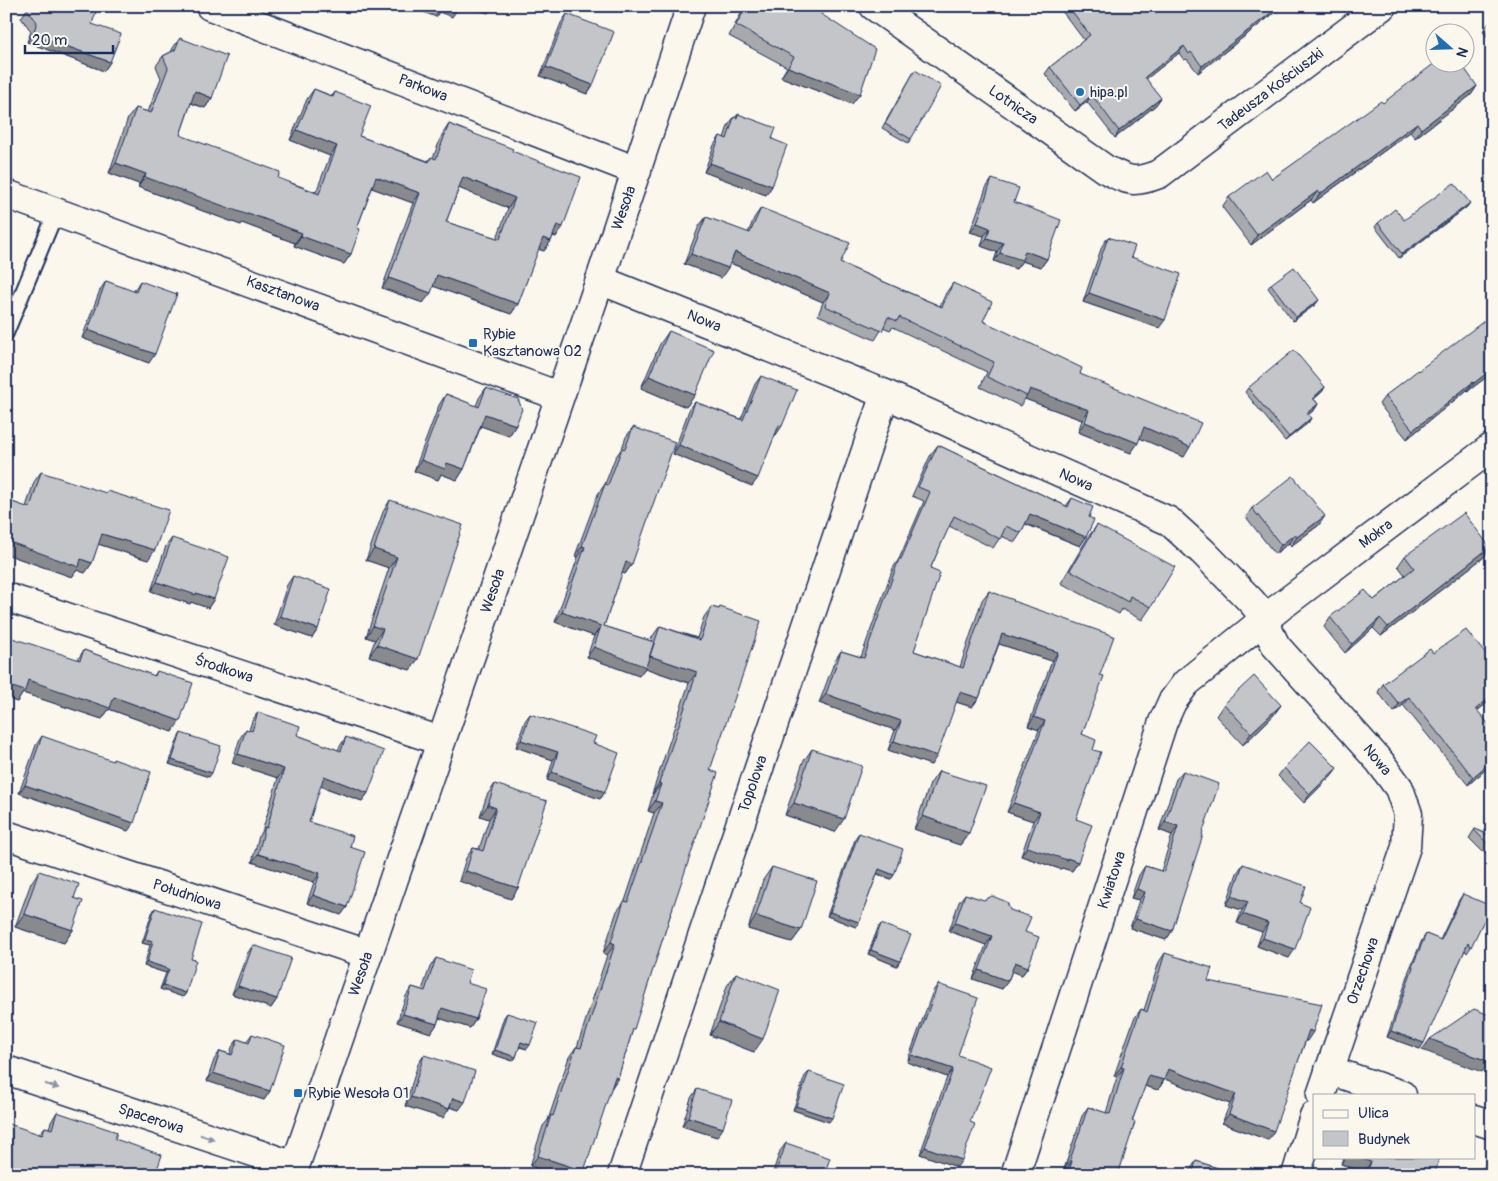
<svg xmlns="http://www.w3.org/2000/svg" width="1498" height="1181" font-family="Pangolin,sans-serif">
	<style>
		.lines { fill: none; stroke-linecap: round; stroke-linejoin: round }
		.lane-casing { stroke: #1b2f5e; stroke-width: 18 }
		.street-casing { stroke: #1b2f5e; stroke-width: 31 }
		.lane { stroke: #fbf7ec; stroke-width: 14 }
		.street { stroke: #fbf7ec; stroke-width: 28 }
		.wall { fill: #a8a9ad; stroke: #1b2f5e; fill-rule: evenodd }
		.shaded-wall { fill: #888a8d; stroke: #1b2f5e }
		.building { fill: #c3c5c9; stroke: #1b2f5e; fill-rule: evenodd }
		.oneway { fill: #8b93a5 }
		.poi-dot { fill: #1f6fb2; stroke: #fbf7ec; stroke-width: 2 }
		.labels { text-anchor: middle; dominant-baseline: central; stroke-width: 4; stroke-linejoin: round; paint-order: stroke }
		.street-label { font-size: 15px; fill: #1b2f5e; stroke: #fbf7ec }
		.poi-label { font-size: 15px; fill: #1b2f5e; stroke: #fbf7ec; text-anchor: start }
	</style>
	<rect width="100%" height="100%" fill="#fbf7ec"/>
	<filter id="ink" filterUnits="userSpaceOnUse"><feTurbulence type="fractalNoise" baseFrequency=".02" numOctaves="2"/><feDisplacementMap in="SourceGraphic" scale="10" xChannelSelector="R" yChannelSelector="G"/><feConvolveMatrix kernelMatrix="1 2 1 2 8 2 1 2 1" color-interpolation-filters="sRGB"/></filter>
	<g filter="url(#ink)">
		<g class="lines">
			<g class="lane-casing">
				<path id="lane" d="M6 333 56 212"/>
			</g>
			<g class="street-casing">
				<g id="street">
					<path d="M210 6 637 171"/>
					<path d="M874 6 1105 169C1129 181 1133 184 1159 174L1382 6"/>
					<path d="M6 194 559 396"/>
					<path d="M600 280 885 394 1169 521 1203 552 1251 601 1257 608 1276 646 1380 762 1399 788 1408 814 1406 847 1321 1095"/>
					<path d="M6 597 441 741"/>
					<path d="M6 835 368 954"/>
					<path d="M6 1070 295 1166"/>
					<path d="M1329 1070 1402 1095"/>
					<path d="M1474 1119 1492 1125"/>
					<path d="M292 1175 600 280 691 6"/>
					<path d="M622 1175 885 394"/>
					<path d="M1015 1175 1163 722 1172 702 1186 683 1280 607 1492 447"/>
					<path d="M1296 1175 1314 1116"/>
				</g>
			</g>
			<use href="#lane" class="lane"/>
			<use href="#street" class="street"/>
		</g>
		<g class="wall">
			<path d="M745 6H814L852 104 781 77 787 67 729 36Z"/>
			<path d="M1058 6H1283L1198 73 1187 59 1184 60 1179 53 1146 79 1156 105 1115 138 1087 102 1075 111 1045 74 1050 67 1084 40Z"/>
			<path d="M27 9 92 24 110 62 104 71 27 42 31 31 21 18Z"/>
			<path d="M567 14 593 85 587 94 540 76 561 23Z"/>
			<path d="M1492 21V44L1483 31 1488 24Z"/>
			<path d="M180 38 212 98 205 108 191 103 180 135 278 178 316 192 330 156 290 140 307 99 314 89 332 96 335 92 359 136 428 161 431 157 433 158 442 135 449 124 512 151 556 237 553 236 551 241 544 251 538 249 518 304 511 314 433 286 423 303 382 288 413 203 372 188 357 228 351 254 344 264 294 246 295 243 242 223 241 225 138 187 139 184 109 173 128 118 136 108 148 112 161 78 156 66 163 56 171 52 173 48ZM459 188 508 208 497 238 446 222Z"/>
			<path d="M915 70 911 139 908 143 882 128Z"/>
			<path d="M1477 86 1471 95 1415 138 1410 132 1313 203 1311 200 1251 245 1222 207 1229 197 1272 179 1383 103Z"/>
			<path d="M738 114 772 139V186L766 195 704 172 714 145 720 136 724 138 728 126 734 117 735 118Z"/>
			<path d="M992 179 1014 202 1047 259 1041 267 1022 261 1016 269 994 261 997 252 981 246 984 236 970 232 986 188Z"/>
			<path d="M1467 207 1399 258 1375 227 1378 223 1404 220Z"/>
			<path d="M761 208 840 263 940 306 946 293 953 283 983 321 1080 374 1184 457 1140 438 1131 453 1078 432 1082 420 1025 399 1020 406 980 387 987 372 893 327 890 330 883 327 875 340 818 315 823 302 730 263 721 278 684 264 699 226 706 217 748 233 754 218Z"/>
			<path d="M1108 237 1131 257 1159 328 1083 302 1102 246Z"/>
			<path d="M106 281 133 292 140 281 149 363 82 338 100 290Z"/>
			<path d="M1271 284 1316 304 1293 321 1268 288Z"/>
			<path d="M669 331 695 395 686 407 641 388 660 344Z"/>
			<path d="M1418 371 1492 373 1468 391 1467 390 1407 439 1379 404 1385 396Z"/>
			<path d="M761 376 776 435H775L752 486 673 454 689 410 695 402 741 419 755 384Z"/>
			<path d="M1325 387 1322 392 1314 399 1318 404 1315 409 1308 415 1311 418 1308 423 1285 441 1245 392 1248 388Z"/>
			<path d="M486 388 516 425 509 436 481 426 464 469 457 480 441 474 438 480 414 471 439 405 446 394 476 406 479 398Z"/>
			<path d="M633 427 632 564 625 574 622 573 604 626 651 641 652 637 660 626 697 638 704 617 711 607 719 609 720 607 710 770 670 916 632 1032 618 1078 611 1088 581 1175H555L530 1166 543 1126 548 1120 569 1057 576 1047H577L607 955 603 953 617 911 625 901 654 813 648 811 653 794H652L689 683 645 668 639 676 587 657 594 636 555 622 578 557 575 556 598 494 605 484 615 458 622 448 626 437Z"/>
			<path d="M938 445 1066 506 1072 498 1089 517 1086 537 1080 546 1025 524 1021 533 1015 542 1001 536 993 548 949 526 930 569 914 651 960 667 982 600 989 591 1013 601 1100 675 1082 734 1093 750 1076 819 1078 862 1072 871 1062 868 1060 869 1021 856 1033 821 1007 812 1039 730 1028 726 1052 661 999 644 979 698 972 707 956 702 931 765 888 750 895 730 819 703 835 660 841 651 861 657 893 568 899 559 924 501 912 496 931 454Z"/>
			<path d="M41 472 148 560 98 544 92 563 85 573 77 570 72 577 6 554V500L26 507 34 482Z"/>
			<path d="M390 500 418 659 410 670 369 656 375 640 366 637 389 568 366 560 383 512Z"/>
			<path d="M1252 508 1319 525 1291 546 1289 543 1275 554 1246 517Z"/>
			<path d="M1097 525 1151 607 1142 620 1122 609 1119 614 1061 583 1088 537Z"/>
			<path d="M172 538 214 599 208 608 191 602 190 604 151 591 166 546Z"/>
			<path d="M1490 547 1484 557 1381 636 1373 628 1345 653 1324 627 1330 617 1374 600 1405 575 1398 566 1405 556Z"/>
			<path d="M293 576 318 629 312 638 274 625 287 585Z"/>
			<path d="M84 650 154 676 157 671 172 732 109 709 102 719 23 693 17 702 6 698 78 659Z"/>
			<path d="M1433 653 1492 699 1477 711 1492 728V764L1468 785 1403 705 1394 712 1378 692 1383 684Z"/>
			<path d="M1224 704 1281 705 1272 717 1243 745 1216 716Z"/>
			<path d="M258 712 297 735 338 750 340 746 346 737 368 793 362 801 320 786 309 822 350 847 347 907 341 915 307 903 314 882 252 862 259 836 262 832 278 778 232 763 240 738 246 729 249 730 252 721Z"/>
			<path d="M530 714 605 792 600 799 547 780 553 760 516 747 525 721Z"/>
			<path d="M181 733 209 777 169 764 178 738Z"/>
			<path d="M42 736 128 831 19 793 36 745Z"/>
			<path d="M812 749 835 832 785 815 803 762Z"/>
			<path d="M1284 768 1331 776 1304 803 1278 776Z"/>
			<path d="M939 771 969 833 960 845 914 829 930 784Z"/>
			<path d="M1183 771 1202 834 1172 931 1166 940 1130 928 1139 900 1131 898 1139 875 1145 866 1161 871 1172 835 1159 830 1176 779Z"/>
			<path d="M495 784 518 888 511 899 459 881 466 858 473 848 479 849 489 819 480 816 487 795Z"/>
			<path d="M1475 829 1492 836V861L1469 838Z"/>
			<path d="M859 833 894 875 891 879 877 874 859 922 856 927 827 916 856 837Z"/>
			<path d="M1243 864 1300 903 1289 958 1257 946 1262 932 1237 923 1242 910 1226 905 1237 873Z"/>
			<path d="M772 867 801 930 792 942 748 929 763 880Z"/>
			<path d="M39 871 74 898 73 930 64 943 15 927 31 883Z"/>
			<path d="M965 894 1010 910 1025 932 1028 967 1022 975 1012 971 1008 981 1002 989 973 979 986 945 949 931 959 902Z"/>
			<path d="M1463 894 1471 947 1467 953 1465 950 1420 1049 1387 1037 1409 973H1408L1422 940 1426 934 1440 940 1459 900Z"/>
			<path d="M155 908 191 959 186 993 183 997 160 989 166 973 144 966 150 945 142 943 152 913Z"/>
			<path d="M881 924 900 961 897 966 868 954 878 928Z"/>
			<path d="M253 945 277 999 271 1008 232 994 247 954Z"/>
			<path d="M1165 953 1208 981 1307 1041 1306 1040 1268 1140 1222 1123 1230 1104 1165 1079 1158 1090 1145 1086 1132 1121 1118 1175H1064L1066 1170 1064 1169 1082 1116 1088 1107 1106 1113 1117 1077 1114 1076 1134 1019 1141 1009 1144 1010 1159 962Z"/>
			<path d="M436 958 467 983 476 1019 470 1028 439 1018 437 1024 431 1033 397 1022 406 996 412 987 422 990 430 967Z"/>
			<path d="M736 973 754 1052 710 1035 727 986Z"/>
			<path d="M938 984 958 1055 957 1167 920 1154 947 1077 907 1062 933 991Z"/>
			<path d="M507 1013 527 1049 519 1047 516 1057 513 1061 492 1054 504 1017Z"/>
			<path d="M252 1034 270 1091 264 1100 207 1081 214 1060 220 1051 230 1054 232 1047 238 1039 246 1042Z"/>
			<path d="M424 1055 459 1110 449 1107 443 1118 405 1106 418 1064Z"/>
			<path d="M809 1072 829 1122 793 1110 805 1076Z"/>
			<path d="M697 1089 723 1128 717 1137 682 1126 691 1098Z"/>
			<path d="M57 1112 115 1139 155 1175 39 1134 45 1127 49 1128 51 1122Z"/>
			<path d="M786 1143 824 1175H772L780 1151Z"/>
			<path d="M1343 1157H1440L1434 1175H1363L1364 1172 1341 1164Z"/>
			<path d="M1489 1159 1492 1175H1480L1483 1168Z"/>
			<path d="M1196 1161 1239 1175H1188L1189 1172Z"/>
			<path d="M207 1167 232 1175H201Z"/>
		</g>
		<g class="shaded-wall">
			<path d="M414 6H446L457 10 452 17 439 12 436 17 413 8Z"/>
			<path d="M469 6H492L493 7 488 13Z"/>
			<path d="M1280 6H1283L1198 73 1202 66Z"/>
			<path d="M33 34 110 62 104 71 27 42Z"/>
			<path d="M1184 46 1179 53 1140 84 1145 77Z"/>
			<path d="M546 67 593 85 587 94 540 76Z"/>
			<path d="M788 67 860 94 852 104 781 77Z"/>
			<path d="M1477 86 1471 95 1415 138 1421 129Z"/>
			<path d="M195 91 212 98 205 108 188 102Z"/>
			<path d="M1092 95 1087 102 1075 111 1080 105Z"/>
			<path d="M1161 98 1156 105 1115 138 1119 131Z"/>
			<path d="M1417 123 1410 132 1313 203 1320 194Z"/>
			<path d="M297 130 337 146 330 156 290 140Z"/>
			<path d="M116 163 146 174 139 184 109 173Z"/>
			<path d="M710 163 772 186 766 195 704 172Z"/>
			<path d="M145 177 248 213 302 233 295 243 242 223 241 225 138 187Z"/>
			<path d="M376 177 420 193 413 203 369 187Z"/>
			<path d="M463 177 515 198 508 208 456 187Z"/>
			<path d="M1318 191 1311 200 1251 245 1257 235Z"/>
			<path d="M1470 203 1467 207 1399 258 1402 254Z"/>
			<path d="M977 223 990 228 984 236 970 232Z"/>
			<path d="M557 225 563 227 556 237 550 235Z"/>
			<path d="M301 236 351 254 344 264 294 246Z"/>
			<path d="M543 238 551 241 544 251 535 248Z"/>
			<path d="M987 238 1003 243 997 252 981 246Z"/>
			<path d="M1025 251 1047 259 1041 267 1022 261 1016 269 994 261 1000 253Z"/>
			<path d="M735 252 830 293 823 302 728 262Z"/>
			<path d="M691 254 728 268 721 278 684 264Z"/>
			<path d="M437 275 518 304 511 314 430 285Z"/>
			<path d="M389 278 431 293 423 303 382 288Z"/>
			<path d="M1089 293 1165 320 1159 328 1083 302Z"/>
			<path d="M1319 300 1316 304 1293 321 1296 317Z"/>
			<path d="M88 330 155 354 149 363 82 338Z"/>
			<path d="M1492 369V373L1468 391 1474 383Z"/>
			<path d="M649 376 695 395 686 407 641 388Z"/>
			<path d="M1473 382 1467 390 1407 439 1413 430Z"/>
			<path d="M1325 387 1322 392 1310 402 1313 398Z"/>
			<path d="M1030 389 1089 410 1082 420 1025 399Z"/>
			<path d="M1318 404 1315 409 1304 418 1307 413Z"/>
			<path d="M485 414 516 425 509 436 478 425Z"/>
			<path d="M1311 418 1308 423 1285 441 1289 437Z"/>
			<path d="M1085 422 1138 443 1131 453 1078 432Z"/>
			<path d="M779 425 782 426 776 435 773 434Z"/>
			<path d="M1144 427 1190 447 1184 457 1137 437Z"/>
			<path d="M679 445 758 478 752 486 673 454Z"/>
			<path d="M421 460 447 463 464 469 457 480 441 474 438 480 414 471Z"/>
			<path d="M1030 514 1086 537 1080 546 1024 523Z"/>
			<path d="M1325 516 1319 525 1291 546 1297 537Z"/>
			<path d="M102 534 155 550 148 560 95 543Z"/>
			<path d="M1295 534 1289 543 1275 554 1281 545Z"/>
			<path d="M7 541 81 559 92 563 85 573 77 570 72 577 6 554Z"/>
			<path d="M582 546 585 547 578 557 575 556Z"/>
			<path d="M1490 547 1484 557 1381 636 1388 627Z"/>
			<path d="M374 549 397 557 389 568 366 560Z"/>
			<path d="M626 562 632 564 625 574 619 572Z"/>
			<path d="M157 582 196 593 214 599 208 608 191 602 190 604 151 591Z"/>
			<path d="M562 612 601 626 594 636 555 622Z"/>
			<path d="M280 616 318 629 312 638 274 625Z"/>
			<path d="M1380 618 1373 628 1345 653 1352 644Z"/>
			<path d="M373 626 383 629 375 640 366 637Z"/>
			<path d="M1002 634 1058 652 1052 661 996 643Z"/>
			<path d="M377 645 418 659 410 670 369 656Z"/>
			<path d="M594 647 650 656 697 672 689 683 645 668 639 676 587 657Z"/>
			<path d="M28 680 114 697 180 721 172 732 109 709 102 719 23 693 17 702 6 698V685Z"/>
			<path d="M960 692 979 698 972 707 953 701Z"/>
			<path d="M826 694 901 721 895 730 819 703Z"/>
			<path d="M1492 696V699L1470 717 1476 709Z"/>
			<path d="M1409 697 1403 705 1394 712 1399 704Z"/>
			<path d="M1281 705 1272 717 1243 745 1251 733Z"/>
			<path d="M1034 717 1045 721 1039 730 1028 726Z"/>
			<path d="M521 740 558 752 553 760 516 747Z"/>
			<path d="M894 741 937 756 931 765 888 750Z"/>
			<path d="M238 754 284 769 278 778 232 763Z"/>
			<path d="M172 760 212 773 209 777 169 764Z"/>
			<path d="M1492 761V764L1468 785 1473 777Z"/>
			<path d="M1337 768 1331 776 1304 803 1310 794Z"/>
			<path d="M552 772 605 792 600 799 547 780Z"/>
			<path d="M324 776 368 793 362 801 318 785Z"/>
			<path d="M659 783 661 784 653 794H652Z"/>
			<path d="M25 785 134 823 128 831 19 793Z"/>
			<path d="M655 801 662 803 654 813 648 811Z"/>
			<path d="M794 803 844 819 835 832 785 815Z"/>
			<path d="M1014 803 1040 812 1033 821 1007 812Z"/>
			<path d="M488 805 496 808 489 819 480 816Z"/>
			<path d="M923 816 969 833 960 845 914 829Z"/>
			<path d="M1165 822 1178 826 1172 835 1159 830Z"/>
			<path d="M1027 847 1067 858 1078 862 1072 871 1062 868 1060 869 1021 856Z"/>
			<path d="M258 854 320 873 314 882 252 862Z"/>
			<path d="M879 869 894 875 891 879 876 873Z"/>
			<path d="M466 871 518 888 511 899 459 881Z"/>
			<path d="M1137 889 1145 892 1139 900 1131 898Z"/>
			<path d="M313 895 347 907 341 915 307 903Z"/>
			<path d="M1232 896 1248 902 1242 910 1226 905Z"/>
			<path d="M830 912 859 922 856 927 827 916Z"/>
			<path d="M24 914 73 930 64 943 15 927Z"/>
			<path d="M1243 914 1268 923 1262 932 1237 923Z"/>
			<path d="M756 916 801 930 792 942 748 929Z"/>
			<path d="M1136 919 1172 931 1166 940 1130 928Z"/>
			<path d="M955 923 992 936 986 945 949 931Z"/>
			<path d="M1263 938 1295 949 1289 958 1257 946Z"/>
			<path d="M145 939 153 941 150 945 142 943Z"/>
			<path d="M611 942 615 944 607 955 603 953Z"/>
			<path d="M871 950 900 961 897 966 868 954Z"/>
			<path d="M147 962 169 969 166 973 144 966Z"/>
			<path d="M1015 962 1028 967 1022 975 1009 970Z"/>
			<path d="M979 970 1008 981 1002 989 973 979Z"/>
			<path d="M163 985 186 993 183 997 160 989Z"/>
			<path d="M238 986 277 999 271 1008 232 994Z"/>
			<path d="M442 1008 476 1019 470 1028 436 1017Z"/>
			<path d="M403 1014 437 1024 431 1033 397 1022Z"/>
			<path d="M719 1022 763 1039 754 1052 710 1035Z"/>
			<path d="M1309 1030 1313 1032 1307 1041 1303 1039Z"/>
			<path d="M1391 1031 1424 1043 1420 1049 1387 1037Z"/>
			<path d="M1430 1039 1490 1062 1482 1072 1422 1050Z"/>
			<path d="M521 1042 530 1045 527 1049 518 1046Z"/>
			<path d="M495 1050 516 1057 513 1061 492 1054Z"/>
			<path d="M912 1055 953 1069 947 1077 907 1062Z"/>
			<path d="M1121 1067 1124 1068 1117 1077 1114 1076Z"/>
			<path d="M1168 1069 1236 1094 1230 1104 1162 1078Z"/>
			<path d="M213 1073 270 1091 264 1100 207 1081Z"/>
			<path d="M1149 1076 1164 1080 1158 1090 1142 1085Z"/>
			<path d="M615 1077 618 1078 611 1089Z"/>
			<path d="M411 1097 449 1109 443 1118 405 1106Z"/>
			<path d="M453 1098 465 1102 459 1110 447 1106Z"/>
			<path d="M796 1106 832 1118 829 1122 793 1110Z"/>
			<path d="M1229 1114 1274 1131 1268 1140 1222 1123Z"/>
			<path d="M688 1117 723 1128 717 1137 682 1126Z"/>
			<path d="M925 1147 962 1160 957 1167 920 1154Z"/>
			<path d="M538 1156 584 1171 581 1175H555L530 1166Z"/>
			<path d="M1345 1157H1357L1371 1162 1364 1172 1341 1164Z"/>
			<path d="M1070 1160 1072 1161 1066 1170 1064 1169Z"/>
		</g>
		<g class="building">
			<path d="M39 6H98L92 24 121 34 110 62 33 34 37 22 27 9Z"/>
			<path d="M431 6H442L441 10Z"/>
			<path d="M446 6H458L457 10Z"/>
			<path d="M747 6H814L822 11 821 14 875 49 860 94 788 67 794 57 736 25Z"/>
			<path d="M1068 6H1280L1202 66 1191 52 1189 54 1184 46 1145 77 1161 98 1119 131 1092 95 1080 105 1050 67 1090 35Z"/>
			<path d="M567 14 614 32 593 85 546 67Z"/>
			<path d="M1492 21V29L1488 24Z"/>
			<path d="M180 38 227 56 212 98 195 91 180 135 280 172 278 178 319 194 337 146 297 130 314 89 333 97 335 92 371 106 359 136 429 162 431 157 436 159 449 124 513 149 512 151 581 177 563 227 557 225 551 241 543 238 518 304 437 275 431 293 389 278 420 193 376 177 357 228 360 229 351 254 301 236 302 233 248 213V215L145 177 146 174 116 163 136 108 151 113 168 68 163 56 175 50ZM463 177 515 198 500 239 446 222Z"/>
			<path d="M1436 62H1460L1477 86 1421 129 1417 123 1320 194 1318 191 1257 235 1229 197 1266 170 1272 179 1381 101 1383 103Z"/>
			<path d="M915 70 941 86 911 139 885 124Z"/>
			<path d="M738 114 776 128 772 139 787 145 772 186 710 163 720 136 727 139 734 117 737 118Z"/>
			<path d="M992 179 1019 188 1014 202 1061 220 1047 259 1025 251 1022 260 1000 253 1003 243 987 238 990 228 977 223Z"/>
			<path d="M1454 183 1470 203 1402 254 1378 223 1395 209 1404 220Z"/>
			<path d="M761 208 850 243 840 263 942 307 953 283 992 302 983 321 1082 368 1080 374 1201 423 1190 447 1144 427 1138 443 1085 422 1089 410 1030 389 1027 396 987 377 994 362 899 317 897 321 888 317 882 331 825 306 830 293 735 252 728 268 691 254 706 217 750 233Z"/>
			<path d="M1108 237 1135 246 1131 257 1181 274 1165 320 1089 293Z"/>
			<path d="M1294 267 1319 300 1296 317 1271 284Z"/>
			<path d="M106 281 136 292 140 281 177 294 155 354 88 330Z"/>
			<path d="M1484 321 1492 331V369L1474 383 1473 382 1413 430 1385 396 1418 370V371Z"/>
			<path d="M669 331 714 350 695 395 649 376Z"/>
			<path d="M1294 350 1325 387 1313 398 1318 404 1307 413 1311 418 1289 437 1248 388Z"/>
			<path d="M761 376 797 390 782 426 779 425 758 478 679 445 695 402 743 420Z"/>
			<path d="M486 388 518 399 522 409 516 425 485 414 464 469 447 463 445 469 421 460 446 394 479 407Z"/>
			<path d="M633 427 675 442 632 564 626 562 604 626 654 642 646 667 594 647 601 626 562 612 585 547 582 546 605 484 608 485 622 448 625 449Z"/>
			<path d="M938 445 1068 507 1072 498 1093 507 1089 517 1094 520 1086 537 1030 514 1021 533 1006 526 1000 539 954 516 930 569 940 573 914 651 963 668 989 591 1014 600 1013 601 1114 636 1100 675 1104 676 1082 734 1096 740 1093 750 1101 752 1076 819 1092 825 1078 862 1067 858V860L1027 847 1040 812 1014 803 1045 721 1034 717 1058 652 1002 634 979 698 960 692 937 756 894 741 901 721 826 694 841 651 864 658 899 559H901L930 492 918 487Z"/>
			<path d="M41 472 106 493 107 491 169 510 155 550 102 534 92 563 81 559 79 567 7 541 6 543V500L30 508Z"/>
			<path d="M1293 476 1325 516 1297 537 1295 534 1281 545 1252 508Z"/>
			<path d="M390 500 463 525 418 659 377 645 383 629 373 626 397 557 374 549Z"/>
			<path d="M1464 513 1490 547 1388 627 1380 618 1352 644 1330 617 1365 590 1374 600 1414 568 1405 556Z"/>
			<path d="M1097 525 1175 567 1151 607 1130 596 1128 602 1070 570Z"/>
			<path d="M172 538 229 557 214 599 196 593V595L157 582Z"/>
			<path d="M293 576 331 589 318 629 280 616Z"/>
			<path d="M711 607 719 609 720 607 761 621 710 770 718 773 670 916 634 1029H633L618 1078 615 1077 584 1171 538 1156 551 1115 553 1116 576 1047 581 1048 615 944 611 942 624 901 628 902 662 803 655 801 661 784 659 783 697 672 650 656 660 626 700 640Z"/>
			<path d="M1466 630 1492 662V696L1476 709 1492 728V761L1473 777 1409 697 1399 704 1383 684 1430 649 1433 653Z"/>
			<path d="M6 636 80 660 84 650 155 676 157 671 193 683 180 721 114 697 110 708 28 680 25 691 6 685Z"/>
			<path d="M1254 676 1281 705 1251 733 1224 704Z"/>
			<path d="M258 712 300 726 297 735 341 751 346 737 384 751 368 793 324 776 309 822 353 836 350 847 365 852 347 907 313 895 320 873 258 854 265 827 267 828 284 769 238 754 246 729 252 731Z"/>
			<path d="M530 714 596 736 593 743 619 753 605 792 552 772 558 752 521 740Z"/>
			<path d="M181 733 221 746 212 773 172 760Z"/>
			<path d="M42 736 113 761V759L151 772 134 823 25 785Z"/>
			<path d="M1310 741 1337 768 1310 794 1284 768Z"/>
			<path d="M812 749 862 766 844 819 794 803Z"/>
			<path d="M939 771 986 786 969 833 923 816Z"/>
			<path d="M1183 771 1219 784 1202 834 1203 835 1172 931 1136 919 1145 892 1137 889 1145 866 1164 872 1178 826 1165 822Z"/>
			<path d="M495 784 547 801 518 888 466 871 473 848 483 851 496 808 488 805Z"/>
			<path d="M1475 829 1492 836V848L1474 830Z"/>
			<path d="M859 833 903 849 894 875 879 869 859 922 830 912Z"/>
			<path d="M1243 864 1306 886 1300 903 1310 907 1295 949 1263 938 1268 923 1243 914 1248 902 1232 896Z"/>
			<path d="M772 867 817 881 801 930 756 916Z"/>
			<path d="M39 871 79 884 74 898 83 901 73 930 24 914Z"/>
			<path d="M965 894 984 900 992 896 1007 902 1010 910 1031 917 1025 932 1039 937 1028 967 1015 962 1008 981 979 970 992 936 955 923Z"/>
			<path d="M1463 894 1491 906 1471 947 1468 943 1424 1043 1391 1031 1413 967H1412L1426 934 1441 940Z"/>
			<path d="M155 908 202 924 191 959 196 960 186 993 163 985 169 969 147 962 153 941 145 939Z"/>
			<path d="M881 924 911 935 900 961 871 950Z"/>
			<path d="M253 945 291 958 277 999 238 986Z"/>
			<path d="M1165 953 1212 968 1208 981 1322 1004 1313 1032 1309 1030 1274 1131 1229 1114 1236 1094 1168 1069 1164 1080 1149 1076 1132 1121 1135 1122 1118 1175H1068L1072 1161 1070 1160 1088 1107 1110 1114 1124 1068 1121 1067 1134 1028 1141 1009 1147 1012Z"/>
			<path d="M436 958 471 970 467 983 486 989 476 1019 442 1008 437 1024 403 1014 412 987 425 991Z"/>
			<path d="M736 973 780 990 763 1039 719 1022Z"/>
			<path d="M938 984 978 998 958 1055 991 1067 970 1122 975 1124 962 1160 925 1147 953 1069 912 1055Z"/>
			<path d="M1474 1009 1492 1016V1057L1490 1062 1430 1039Z"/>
			<path d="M507 1013 538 1023 530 1045 521 1042 516 1057 495 1050Z"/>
			<path d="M252 1034 285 1045 270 1091 213 1073 220 1051 232 1055 238 1039 249 1043Z"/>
			<path d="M424 1055 475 1071 465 1102 453 1098 449 1109 411 1097Z"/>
			<path d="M809 1072 844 1084 832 1118 796 1106Z"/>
			<path d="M697 1089 732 1100 723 1128 688 1117Z"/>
			<path d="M57 1112 117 1132 115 1139 162 1155 155 1175H6V1123L42 1135 45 1127 52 1129Z"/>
			<path d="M786 1143 830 1158 824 1175H775Z"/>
			<path d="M1357 1157H1440L1434 1175H1366L1371 1162Z"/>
			<path d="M1489 1159 1492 1160V1175H1483Z"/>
			<path d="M1196 1161 1239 1175H1192Z"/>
			<path d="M207 1167 232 1175H204Z"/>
		</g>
		<defs><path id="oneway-solid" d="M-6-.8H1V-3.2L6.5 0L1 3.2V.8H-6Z" transform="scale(1.25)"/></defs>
		<g class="oneway">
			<use href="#oneway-solid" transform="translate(52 1086) rotate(18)"/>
			<use href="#oneway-solid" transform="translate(207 1137) rotate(18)"/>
		</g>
	</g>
	<g class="poi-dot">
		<circle cx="1080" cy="92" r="5"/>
		<rect x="468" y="338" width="10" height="10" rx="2.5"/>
		<rect x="293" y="1088" width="10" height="10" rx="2.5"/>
	</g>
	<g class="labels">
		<g class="street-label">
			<text transform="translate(423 88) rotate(21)">Parkowa</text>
			<text transform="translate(1271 90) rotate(-37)">Tadeusza Kościuszki</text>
			<text transform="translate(1013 105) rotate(35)">Lotnicza</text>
			<text transform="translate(624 208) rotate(-71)">Wesoła</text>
			<text transform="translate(283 294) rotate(20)">Kasztanowa</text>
			<text transform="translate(704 321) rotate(22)">Nowa</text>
			<text transform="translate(1076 480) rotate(24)">Nowa</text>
			<text transform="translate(1376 534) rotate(-37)">Mokra</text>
			<text transform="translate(493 591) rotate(-71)">Wesoła</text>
			<text transform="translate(224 669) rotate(18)">Środkowa</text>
			<text transform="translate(1377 760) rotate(51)">Nowa</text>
			<text transform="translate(753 784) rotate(-71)">Topolowa</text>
			<text transform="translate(1112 880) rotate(-72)">Kwiatowa</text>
			<text transform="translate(187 895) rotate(18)">Południowa</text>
			<text transform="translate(1363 971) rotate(-71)">Orzechowa</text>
			<text transform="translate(361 974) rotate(-71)">Wesoła</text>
			<text transform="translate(151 1119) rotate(18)">Spacerowa</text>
		</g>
		<g class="poi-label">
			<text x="1090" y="92">hipa.pl</text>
			<text x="483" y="334">Rybie<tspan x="483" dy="17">Kasztanowa 02</tspan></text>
			<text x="308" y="1093">Rybie Wesoła 01</text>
		</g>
	</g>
	<rect width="1498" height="1181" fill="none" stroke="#fbf7ec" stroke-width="25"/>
	<rect x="12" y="12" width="1473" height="1156" fill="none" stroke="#1b2f5e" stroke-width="2" filter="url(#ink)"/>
	<rect x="1313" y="1094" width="162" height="65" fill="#fbf7ec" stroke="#a1a7b3"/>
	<rect x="1323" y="1110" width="25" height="8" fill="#fbf7ec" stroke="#a1a7b3"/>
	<text x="1358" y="1118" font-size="15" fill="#1b2f5e">Ulica</text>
	<rect x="1323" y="1131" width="25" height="15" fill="#c3c5c9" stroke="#a1a7b3"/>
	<text x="1358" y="1144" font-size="15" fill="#1b2f5e">Budynek</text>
	<g transform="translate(1450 48) rotate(110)"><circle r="24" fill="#fbf7ec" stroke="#a1a7b3"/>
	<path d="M0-4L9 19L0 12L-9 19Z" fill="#1f6fb2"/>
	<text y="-8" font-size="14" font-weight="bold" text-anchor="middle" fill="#1b2f5e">N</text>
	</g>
	<path d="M25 45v8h88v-8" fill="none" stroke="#1b2f5e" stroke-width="2.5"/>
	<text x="32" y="45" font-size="15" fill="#1b2f5e" stroke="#fbf7ec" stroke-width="4" paint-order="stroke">20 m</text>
</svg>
